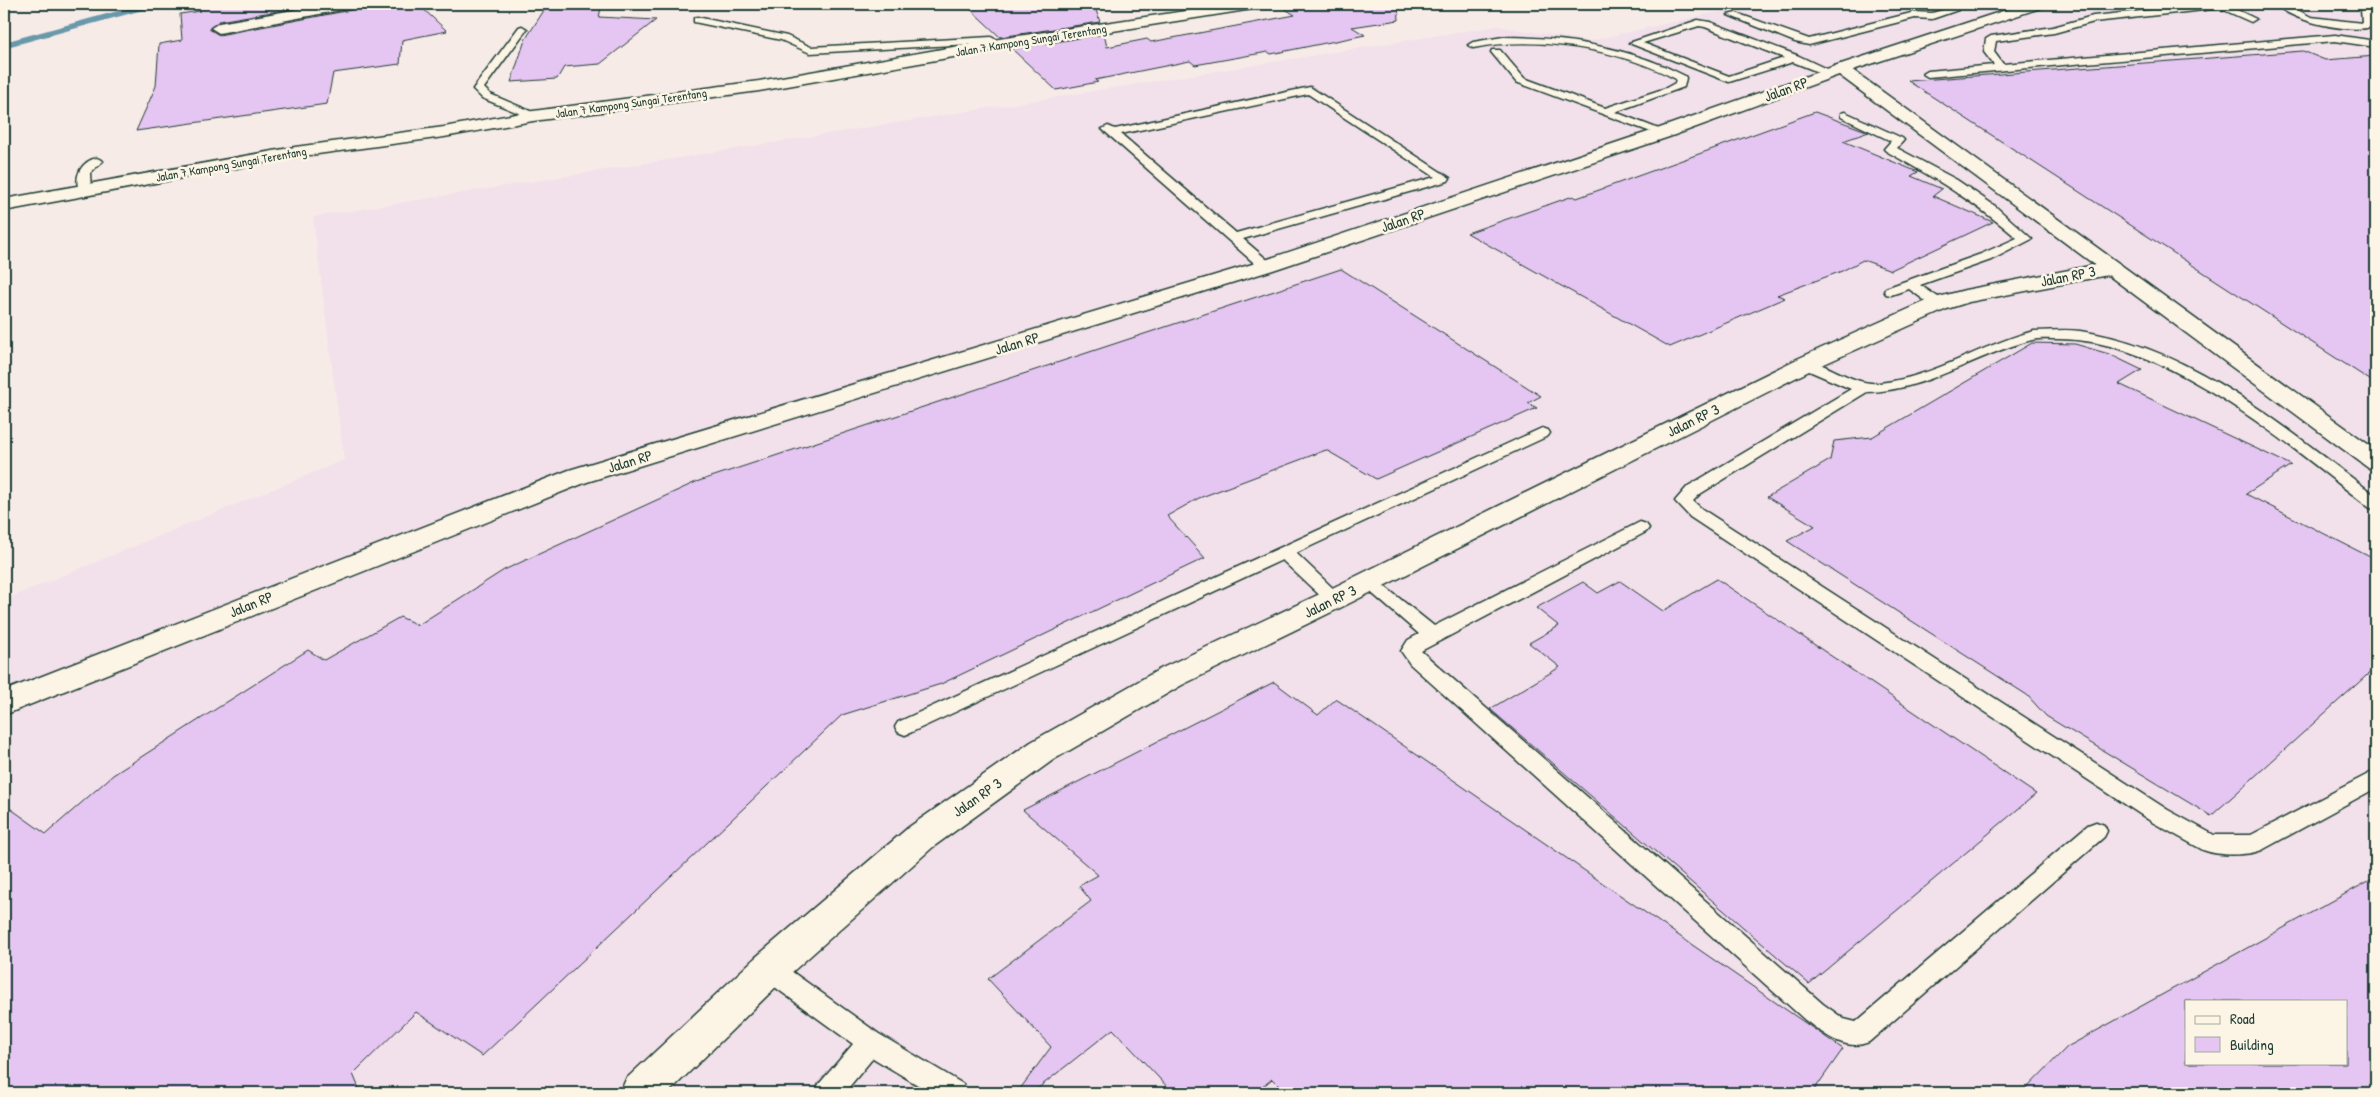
<svg xmlns="http://www.w3.org/2000/svg" width="2380" height="1097" font-family="'Patrick Hand',sans-serif">
	<style>
		.built { fill: #f2e0eb; fill-rule: evenodd }
		.lines { fill: none; stroke-linecap: round; stroke-linejoin: round }
		.stream { stroke: #6898aa; stroke-width: 5.5 }
		.building { fill: #e5c5f2; stroke: #1f3d34; fill-rule: evenodd }
		.lane-casing { stroke: #1f3d34; stroke-width: 3 }
		.street-casing { stroke: #1f3d34; stroke-width: 3 }
		.secondary-casing { stroke: #1f3d34; stroke-width: 3 }
		.lane { fill: #fcf5e5; fill-rule: evenodd }
		.street { fill: #fcf5e5; fill-rule: evenodd }
		.secondary { fill: #fcf5e5; fill-rule: evenodd }
		.labels { text-anchor: middle; dominant-baseline: central; stroke-width: 5; stroke-linejoin: round; paint-order: stroke }
		.far-street-label { font-size: 12px; fill: #1f3d34; stroke: #fcf5e5 }
		.street-label { font-size: 15px; fill: #1f3d34; stroke: #fcf5e5 }
	</style>
	<rect width="100%" height="100%" fill="#f7ebe8"/>
	<filter id="ink" filterUnits="userSpaceOnUse"><feTurbulence type="fractalNoise" baseFrequency=".02" numOctaves="2"/><feDisplacementMap in="SourceGraphic" scale="10" xChannelSelector="R" yChannelSelector="G"/><feConvolveMatrix kernelMatrix="1 2 1 2 8 2 1 2 1" color-interpolation-filters="sRGB"/></filter>
	<g filter="url(#ink)">
		<path class="built" d="M1752 4H2376V1093H4V600L344 460 313 217 1497 26 1589 41ZM2186 1001H2346V1063H2186Z"/>
		<g class="lines">
			<path class="stream" d="M4 45 154 4"/>
		</g>
		<g class="building">
			<path d="M221 4H319L219 21 209 29 219 35 351 10 360 4H418L447 31 402 40 400 64 333 73 327 104 136 131 156 86 159 44 182 40 180 14 200 11V7Z"/>
			<path d="M548 4H602L599 17 656 20 600 64 564 67 557 79 511 82 525 40Z"/>
			<path d="M1016 4H1094L1100 22 1000 37 968 7Z"/>
			<path d="M1277 4H1398L1399 20 1352 27 1365 35 1271 54 1268 52 1195 65 1190 61 1095 80 1098 82 1056 90 1012 49 1104 34 1107 47 1147 39 1151 42 1295 15Z"/>
			<path d="M2303 51 2325 60 2376 56V384L1908 81Z"/>
			<path d="M1815 112 1869 132 1843 141 1918 172 1911 176 1942 189 1933 196 1993 222 1891 270 1863 260 1842 271 1777 295 1785 298 1670 347 1467 233 1573 196 1577 198Z"/>
			<path d="M1341 269 1541 396 1528 403 1537 408 1376 479 1326 450 1199 498 1167 516 1205 558 941 684 842 715 482 1056 416 1012 353 1074 361 1093H4V804L46 834 113 775 308 650 324 660 400 617 418 625 504 570 696 482Z"/>
			<path d="M2032 343 2075 344 2109 354 2142 370 2119 384 2291 465 2246 494 2376 560V667L2211 816 2046 716 2027 695 1787 541 1815 526 1767 497 1830 460 1834 441 1872 437Z"/>
			<path d="M1717 579 2036 794 1809 984 1490 709 1560 667 1529 643 1559 626 1536 608 1583 582 1598 593 1620 581 1663 611Z"/>
			<path d="M1274 682 1318 715 1336 699 1843 1049 1812 1093H1286L1272 1079 1255 1093H1173L1113 1029 1032 1093H1017L1051 1047 988 979 1091 901 1079 886 1098 875 1023 810Z"/>
			<path d="M2376 877V1093H2022L2067 1047ZM2186 1001H2346V1063H2186Z"/>
		</g>
		<g class="lines">
			<g class="lane-casing">
				<g id="lane">
					<path d="M1943 4H1952L1958 10 1932 19 1915 18 1809 45 1795 42 1728 15 1736 13 1809 39 1915 12 1932 13 1947 9Z"/>
					<path d="M2208 4 2229 6 2256 19 2251 22 2224 10 2213 9 2094 22 2054 33 1996 41 1994 52 2003 64 2335 35 2376 41V47L2335 41 1928 77 1923 74 1928 71 1994 65 1984 52 1986 39 1991 36 2053 27 2093 16Z"/>
					<path d="M2275 4H2286L2311 17 2362 23 2361 9 2376 5V11L2369 12 2374 25 2372 27C2347 33 2294 22 2275 4Z"/>
					<path d="M697 17 787 36 811 47 991 37 1004 44 999 47 989 43 810 53 781 40 694 22V18Z"/>
					<path d="M1698 20 1710 22 1799 56 1835 73 1830 76 1826 75 1793 62 1729 82 1629 43ZM1699 26 1705 27 1784 58 1729 76 1643 43Z"/>
					<path d="M522 26 527 29 484 88 490 94 537 114 538 116 533 119 482 98 473 89 519 27Z"/>
					<path d="M1503 37C1564 37 1630 47 1685 76L1686 78 1684 87 1615 112 1669 133 1663 136 1659 135 1516 82 1491 52 1492 50H1500L1524 78 1605 108 1666 88 1675 83 1676 79C1620 49 1535 35 1473 48L1468 45 1473 42Z"/>
					<path d="M1310 87 1450 178 1448 181 1243 239 1271 263 1273 266 1266 270 1261 269 1102 129 1108 126 1115 129ZM1308 94 1435 177 1236 233 1121 134Z"/>
					<path d="M1845 112 1902 138 1904 140 1897 148 1957 180 1995 206 2032 239 1991 260 1920 285 1944 301 1946 304 1944 307H1934L1909 289 1891 295 1886 294 1884 291 1886 288 1981 254 2017 238C1974 201 1936 179 1886 151L1884 149 1891 141 1841 117V113Z"/>
					<path d="M97 158 103 161 90 173 91 190 85 194 81 193C72 178 81 161 97 158Z"/>
					<path d="M2034 331C2049 331 2065 329 2080 331 2193 347 2288 430 2376 496V509L2370 508C2287 444 2167 339 2059 339 2051 339 2041 338 2032 340 1976 354 1927 391 1867 392L1700 494 1693 501 1702 509 2168 810 2214 835H2251L2376 770V788L2262 850C2246 856 2219 856 2203 850L2152 822 1690 517 1675 501 1688 486 1851 389 1800 367 1798 364 1800 361C1819 356 1851 386 1879 383 1933 378 1982 344 2034 331Z"/>
					<path d="M1542 428 1548 430 1550 433 1548 436 1296 553 1340 595 1343 599 1340 603 1334 605 1328 603 1282 560 912 732 905 735 898 732 895 727 898 722Z"/>
					<path d="M1640 522 1646 524 1649 528 1646 532 1421 651 1823 1004 1844 1019 1856 1022 2088 825 2096 822 2104 825 2107 831 2104 837 1869 1042C1845 1052 1824 1034 1805 1020L1410 664 1401 651 1408 640 1419 634 1359 582 1362 578 1368 576 1374 578 1434 626Z"/>
					<path d="M769 958 777 961 879 1034 963 1084 967 1093H931L873 1058 844 1093H815L819 1084 853 1044 761 977 757 969 761 961Z"/>
				</g>
			</g>
			<g class="street-casing">
				<g id="street">
					<path d="M328 4H358L351 8 219 33 211 28 219 23Z"/>
					<path d="M1232 4H1266L1259 8 999 49 759 91 533 121 444 137 295 157 4 211V199L295 147 444 127 533 111 759 81 999 39Z"/>
					<path d="M1841 64 1847 66 2376 450V470L2367 467 2108 275 1969 302 1947 309 1813 369 1344 606 1182 685 1053 760 933 847 782 981 668 1093H620L626 1079 756 957 909 827 1031 742 1160 669 1324 592 1797 359 1931 299 1965 290 2095 265 1835 72 1833 69 1835 66Z"/>
				</g>
			</g>
			<g class="secondary-casing">
				<path id="secondary" d="M2024 4H2045L2043 7 1847 72 1669 137 1273 270 587 482 4 715V691L569 470 1259 262 1657 129 1835 66Z"/>
			</g>
			<use href="#lane" class="lane"/>
			<use href="#street" class="street"/>
			<use href="#secondary" class="secondary"/>
		</g>
	</g>
	<g class="labels">
		<g class="far-street-label">
			<text transform="translate(1031 40) rotate(-9)">Jalan 7 Kampong Sungai Terentang</text>
			<text transform="translate(631 103) rotate(-8)">Jalan 7 Kampong Sungai Terentang</text>
			<text transform="translate(231 164) rotate(-10)">Jalan 7 Kampong Sungai Terentang</text>
		</g>
		<g class="street-label">
			<text transform="translate(1786 89) rotate(-20)">Jalan RP</text>
			<text transform="translate(1403 220) rotate(-19)">Jalan RP</text>
			<text transform="translate(2068 276) rotate(-11)">Jalan RP 3</text>
			<text transform="translate(1017 343) rotate(-17)">Jalan RP</text>
			<text transform="translate(1693 420) rotate(-26)">Jalan RP 3</text>
			<text transform="translate(630 461) rotate(-17)">Jalan RP</text>
			<text transform="translate(1330 601) rotate(-26)">Jalan RP 3</text>
			<text transform="translate(251 604) rotate(-22)">Jalan RP</text>
			<text transform="translate(977 797) rotate(-35)">Jalan RP 3</text>
		</g>
	</g>
	<rect width="2380" height="1097" fill="none" stroke="#fcf5e5" stroke-width="20"/>
	<rect x="10" y="10" width="2360" height="1077" fill="none" stroke="#1f3d34" stroke-width="2" filter="url(#ink)"/>
	<rect x="2185" y="1000" width="162" height="65" fill="#fcf5e5" stroke="#a4ab9e"/>
	<rect x="2195" y="1016" width="25" height="8" fill="#fcf5e5" stroke="#a4ab9e"/>
	<text x="2230" y="1024" font-size="15" fill="#1f3d34">Road</text>
	<rect x="2195" y="1037" width="25" height="15" fill="#e5c5f2" stroke="#a4ab9e"/>
	<text x="2230" y="1050" font-size="15" fill="#1f3d34">Building</text>
</svg>
